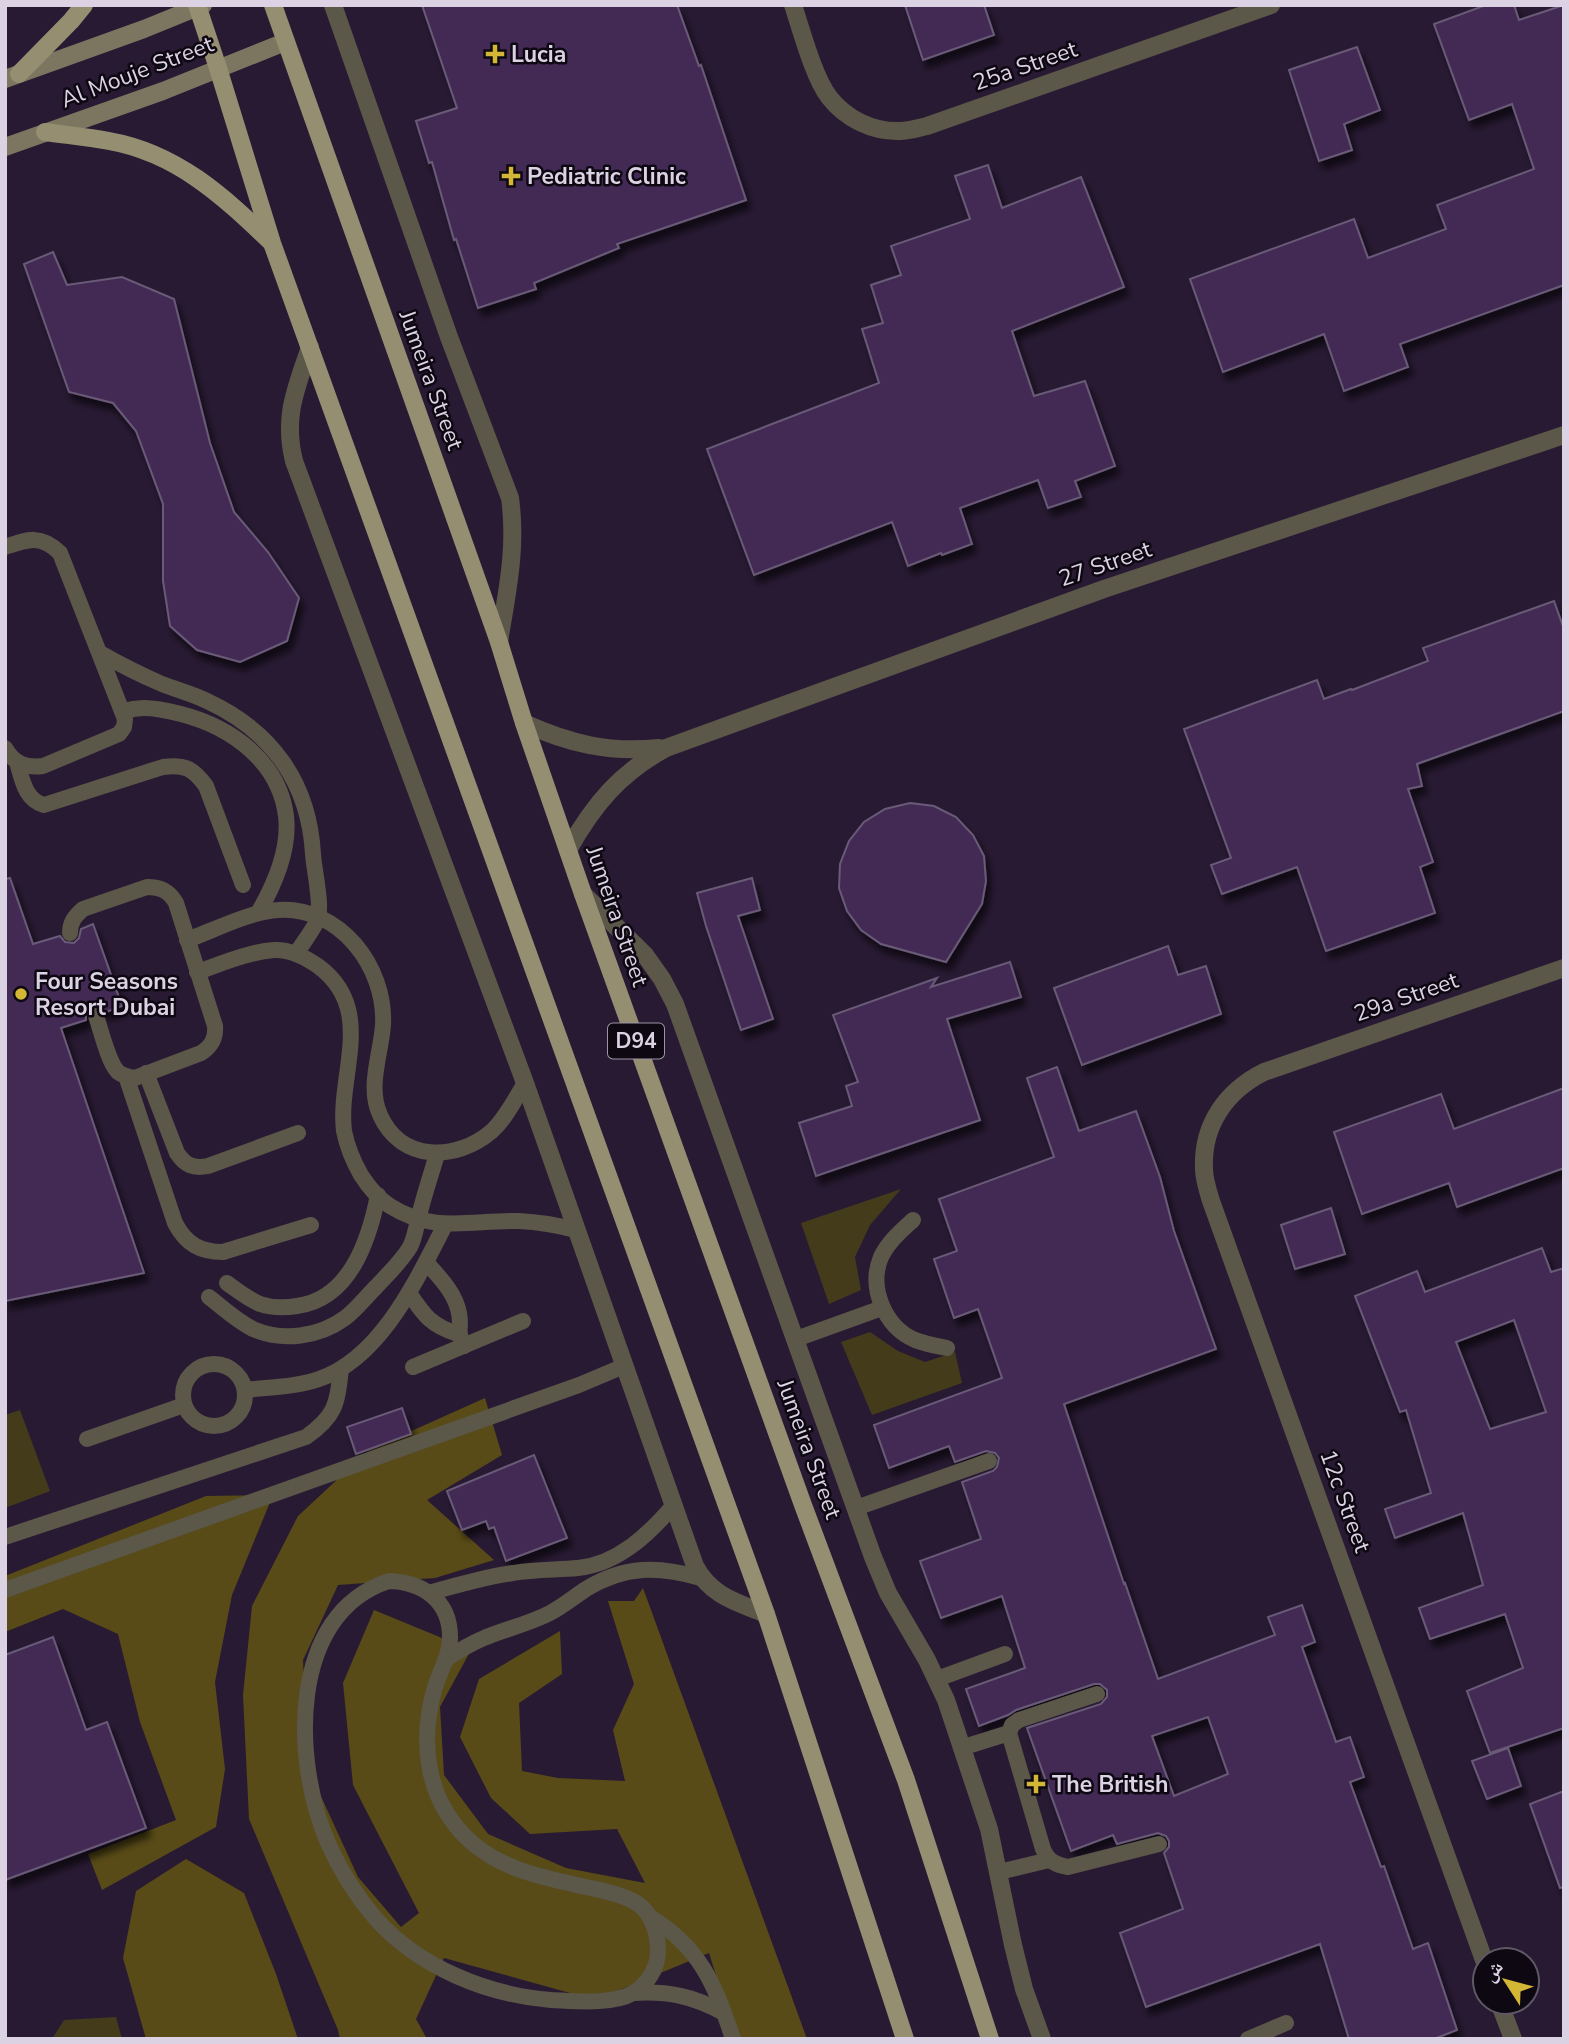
<svg xmlns="http://www.w3.org/2000/svg" width="1569" height="2044" font-family="'Nunito Sans','Noto Naskh Arabic',sans-serif">
	<style>
		.green { fill: #443b1b }
		.forest { fill: #584b17 }
		.building { fill: #432c54; stroke: #695a77; stroke-width: 2; fill-rule: evenodd; filter: url(#shadow) }
		.lines { fill: none; stroke-linecap: round; stroke-linejoin: round }
		.lane { stroke: #5b5749; stroke-width: 16 }
		.street { stroke: #5b5749; stroke-width: 18 }
		.secondary { stroke: #7c7660; stroke-width: 18 }
		.primary { stroke: #958e71; stroke-width: 18 }
		.poi-dot { fill: #d3b635; stroke: #0d0812; stroke-width: 2.5 }
		.labels { text-anchor: middle; dominant-baseline: central; stroke-width: 5; stroke-linejoin: round; paint-order: stroke }
		.shield { fill: #0d0812; stroke: #9d95a4; stroke-width: 2 }
		.shield-label { font-size: 21px; font-weight: bold; fill: #dbd2e3 }
		.poi-label { font-size: 23px; font-weight: bold; fill: #dbd2e3; stroke: #0d0812; text-anchor: start }
		.street-label { font-size: 23px; fill: #dbd2e3; stroke: #0d0812 }
	</style>
	<defs>
		<filter id="shadow"><feDropShadow dx="4.5" dy="8" stdDeviation="3.5" flood-color="#0009"/></filter>
	</defs>
	<rect width="100%" height="100%" fill="#281a33"/>
	<g class="green">
		<path d="M901 1189 870 1225 855 1257 861 1290 829 1304 801 1223Z"/>
		<path d="M870 1332 898 1351 925 1362 955 1352 962 1383 872 1415 841 1342Z"/>
		<path d="M20 1410 50 1491 5 1508V1415Z"/>
		<path d="M116 2017 122 2039H52L64 2020Z"/>
	</g>
	<g class="forest">
		<path d="M485 1398 502 1455 427 1500 494 1560 435 1578 338 1585 303 1660 308 1768 358 1877 401 1927 419 1913 353 1785 343 1683 374 1610 471 1650 440 1707 444 1775 488 1834 566 1868 645 1883 617 1829 530 1834 491 1798 460 1737 479 1679 560 1631 562 1674 519 1703 522 1771 558 1778 625 1781 613 1730 634 1684 608 1601H634L643 1588 807 2039H736L709 1953 595 2000 444 1958 416 2019 427 2039H340L338 2030 249 1819 243 1695 252 1606 298 1516 369 1450Z"/>
		<path d="M273 1495 232 1595 215 1682 225 1769 216 1827 102 1890 88 1854 176 1820 140 1722 118 1634 63 1609 5 1632V1576L206 1496Z"/>
		<path d="M186 1859 244 1893 276 1974 298 2039H146L123 1958 136 1891Z"/>
	</g>
	<g class="building">
		<path d="M422 5H677L699 66 701 65 746 200 617 244 619 248 534 283 536 289 478 308 456 239 454 240 432 162 429 163 416 121 457 108Z"/>
		<path d="M905 5H984L994 35 923 60Z"/>
		<path d="M1486 5H1514L1519 20 1564 5V285L1400 344 1408 367 1344 391 1324 334 1223 372 1190 279 1354 219 1368 258 1446 229 1437 205 1534 169 1512 104 1469 120 1434 24Z"/>
		<path d="M1357 47 1380 110 1344 124 1352 150 1319 161 1289 70Z"/>
		<path d="M988 165 1002 208 1081 177 1124 287 1012 331 1034 396 1085 381 1115 466 1075 481 1081 497 1048 508 1038 480 960 508 972 544 942 555 941 553 908 566 892 522 754 575 707 449 879 383 862 329 883 323 871 285 901 275 891 246 970 219 955 176Z"/>
		<path d="M53 252 67 285 122 277 174 299 210 443 234 512 268 552 299 598 287 641 240 662 197 650 170 626 163 581V504L136 431 113 403 69 392 24 264Z"/>
		<path d="M1554 601 1564 629V711L1417 764 1422 786 1408 789 1433 862 1420 867 1435 913 1326 951 1297 867 1222 894 1211 865 1231 858 1184 729 1317 680 1324 699 1351 689 1352 690 1428 661 1423 648Z"/>
		<path d="M910 803 934 806 956 817 973 835 984 856 986 881 982 904 946 962 881 944 861 930 847 911 839 888 840 864 849 841 864 822 885 809Z"/>
		<path d="M10 878 33 944 60 936 65 942 74 943 79 938 81 929 93 924 122 1006 106 1012 99 1006H92L86 1013V1020L61 1028 144 1273 5 1301V879Z"/>
		<path d="M752 878 760 910 738 916 773 1019 741 1030 706 926 697 893Z"/>
		<path d="M1168 946 1178 975 1206 966 1221 1014 1082 1065 1054 988Z"/>
		<path d="M1010 962 1021 997 947 1019 980 1120 816 1176 799 1123 852 1106 846 1086 858 1082 833 1015 937 978 931 987Z"/>
		<path d="M1057 1067 1079 1131 1136 1111 1160 1177 1174 1231 1216 1349 1064 1404 1124 1584 1125 1583 1158 1679 1275 1635 1268 1617 1302 1605 1315 1642 1302 1647 1336 1742 1350 1737 1364 1777 1350 1782 1381 1867 1384 1866 1413 1949 1428 1943 1457 2030 1434 2039H1349L1320 1944 1146 2007 1120 1933 1183 1909 1164 1853 1169 1847V1841L1166 1836 1158 1833 1117 1844 1113 1835 1071 1851 1027 1728 1101 1704 1107 1697V1690L1100 1684H1094L1016 1710 1008 1715 979 1726 966 1689 1025 1668 1002 1596 941 1618 920 1561 981 1539 962 1482 993 1471 997 1467 999 1458 995 1453 986 1451 955 1462 949 1446 889 1468 874 1425 1002 1378 978 1309 954 1318 934 1259 957 1251 939 1199 1054 1157 1027 1078ZM1208 1717 1228 1774 1174 1796 1152 1736Z"/>
		<path d="M1564 1088V1168L1457 1207 1449 1183 1362 1214 1334 1132 1441 1094 1454 1129Z"/>
		<path d="M1331 1208 1345 1254 1295 1269 1281 1225Z"/>
		<path d="M1542 1248 1551 1272 1564 1268V1728L1490 1753 1467 1691 1523 1668 1505 1614 1430 1639 1419 1608 1483 1585 1463 1513 1395 1538 1385 1509 1431 1493 1406 1410 1400 1412 1355 1296 1417 1271 1425 1292ZM1514 1320 1546 1412 1490 1429 1456 1342Z"/>
		<path d="M402 1408 411 1434 356 1454 347 1427Z"/>
		<path d="M534 1455 567 1538 506 1561 494 1527 489 1529 486 1521 462 1530 447 1491Z"/>
		<path d="M53 1637 86 1730 107 1722 146 1828 5 1880V1655Z"/>
		<path d="M1508 1748 1521 1786 1487 1799 1472 1761Z"/>
		<path d="M1564 1791V1887L1560 1888 1530 1804Z"/>
	</g>
	<g class="lines">
		<g class="lane">
			<path d="M5 547C28 539 41 534 60 553L125 719 124 727 119 734 43 766C26 768 14 764 5 748"/>
			<path d="M100 653C121 665 141 675 162 684 177 690 193 694 207 701 272 731 309 783 313 854 314 870 322 903 318 918 315 928 302 944 296 954"/>
			<path d="M122 711C129 710 137 708 144 708 156 708 169 711 181 714 231 727 279 761 286 816 290 850 275 884 258 913"/>
			<path d="M17 762C22 779 25 800 44 805L163 767C184 764 193 768 206 786L243 885"/>
			<path d="M70 933C70 922 75 916 83 909L147 887C161 887 169 891 176 903L215 1026C216 1038 212 1046 201 1053L135 1078C129 1077 123 1076 118 1072 108 1062 101 1030 96 1016"/>
			<path d="M187 940C212 931 252 911 278 910 340 906 386 967 383 1025 381 1054 367 1087 380 1115 401 1162 456 1162 492 1131 506 1118 515 1099 525 1083"/>
			<path d="M197 972C221 964 248 952 274 950 290 949 305 957 318 966 377 1009 337 1075 344 1131 347 1146 353 1161 361 1175 368 1186 379 1199 390 1206 434 1234 471 1220 519 1221 538 1222 557 1225 576 1230"/>
			<path d="M146 1073 177 1153C185 1165 193 1169 208 1166L298 1133"/>
			<path d="M126 1076 175 1223C186 1244 200 1252 223 1252L311 1225"/>
			<path d="M913 1220C901 1231 888 1242 881 1257 868 1288 885 1327 915 1340 925 1344 937 1346 947 1348"/>
			<path d="M426 1262C439 1277 455 1292 459 1313 462 1328 456 1330 464 1346"/>
			<path d="M227 1283C238 1291 248 1299 260 1304 272 1308 285 1308 297 1306 350 1299 369 1240 378 1195"/>
			<path d="M409 1293C424 1315 431 1326 458 1334"/>
			<path d="M209 1297C223 1308 237 1321 253 1329 283 1342 319 1337 345 1318 356 1310 365 1298 375 1288 387 1275 401 1262 410 1247 415 1237 416 1227 419 1216 424 1195 431 1175 437 1154"/>
			<path d="M796 1339 882 1308"/>
			<circle cx="214" cy="1395" r="31"/>
			<path d="M413 1367 523 1321"/>
			<path d="M245 1390C270 1387 296 1387 319 1379 381 1358 417 1279 445 1225"/>
			<path d="M87 1439 184 1405"/>
			<path d="M856 1508 989 1461"/>
			<path d="M5 1537 306 1437C336 1416 337 1404 341 1369"/>
			<path d="M389 1581C423 1582 451 1601 450 1639 450 1655 440 1671 435 1687 419 1742 426 1800 469 1840 501 1870 545 1878 586 1887 601 1890 621 1894 635 1902 652 1912 658 1933 658 1951 658 1968 647 1985 633 1993 612 2005 575 2001 551 2000 487 1995 419 1967 376 1919 356 1896 340 1870 328 1843 293 1763 287 1614 389 1581Z"/>
			<path d="M5 1590 579 1385 624 1366"/>
			<path d="M429 1593C457 1585 485 1577 513 1573 535 1569 556 1570 578 1568 618 1564 649 1534 674 1505"/>
			<path d="M446 1659C458 1651 470 1644 484 1638 505 1629 529 1624 550 1613 563 1606 574 1597 586 1589 625 1565 659 1566 701 1578"/>
			<path d="M937 1679 1005 1654"/>
			<path d="M1097 1694 1019 1720 1012 1725 1009 1733 1043 1849C1048 1861 1056 1865 1068 1867L1159 1844"/>
			<path d="M961 1748 1009 1733"/>
			<path d="M999 1872 1049 1860"/>
			<path d="M650 1917C700 1947 716 1986 733 2039"/>
			<path d="M633 1993C669 1991 693 1996 724 2013"/>
			<path d="M1248 2039 1286 2023"/>
		</g>
		<g class="street">
			<path d="M333 5 449 337 510 498C517 548 507 592 499 642"/>
			<path d="M793 5C801 29 814 78 829 97 845 118 872 132 900 131 908 131 918 128 927 126L1271 5"/>
			<path d="M310 347C296 389 283 416 294 461L525 1083 695 1566C711 1596 736 1602 766 1614"/>
			<path d="M524 723C570 744 609 753 659 748"/>
			<path d="M568 850C594 804 620 773 666 748L1104 589 1564 435"/>
			<path d="M583 894 645 955 662 979 675 1004 873 1557 888 1593 927 1660 946 1700 989 1829 1013 1945 1024 1989 1042 2039"/>
			<path d="M1485 1963 1211 1201C1208 1191 1204 1179 1204 1169 1202 1125 1226 1091 1264 1072L1564 968"/>
			<path d="M1499 2002 1513 2039"/>
		</g>
		<g class="secondary">
			<path d="M5 79 144 29 203 5"/>
			<path d="M5 147 163 91 285 42"/>
		</g>
		<g class="primary">
			<path d="M197 5 218 68 272 243 766 1614 905 2039"/>
			<path d="M273 5 499 642 524 723 583 894 803 1505 906 1780 990 2039"/>
			<path d="M19 74 71 21 84 5"/>
			<path d="M45 132C66 135 88 137 109 141 177 153 223 196 271 242"/>
		</g>
	</g>
	<g class="poi-dot">
		<path d="M491.5 43.5h7v7h7v7h-7v7h-7v-7h-7v-7h7z"/>
		<path d="M507.5 165.5h7v7h7v7h-7v7h-7v-7h-7v-7h7z"/>
		<circle cx="21" cy="994" r="7"/>
		<path d="M1032.5 1773.5h7v7h7v7h-7v7h-7v-7h-7v-7h7z"/>
	</g>
	<g class="labels">
		<rect class="shield" x="608" y="1023.5" width="56" height="35" rx="5"/>
		<g class="shield-label">
			<text x="636" y="1041">D94</text>
		</g>
		<g class="poi-label">
			<text x="511" y="54">Lucia</text>
			<text x="527" y="176">Pediatric Clinic</text>
			<text x="35" y="981">Four Seasons<tspan x="35" dy="26">Resort Dubai</tspan></text>
			<text x="1052" y="1784">The British</text>
		</g>
		<g class="street-label">
			<text transform="translate(1025 66) rotate(-19)">25a Street</text>
			<text transform="translate(137 72) rotate(-21)">Al Mouje Street</text>
			<text transform="translate(431 380) rotate(70)">Jumeira Street</text>
			<text transform="translate(1105 564) rotate(-19)">27 Street</text>
			<text transform="translate(617 916) rotate(71)">Jumeira Street</text>
			<text transform="translate(1406 997) rotate(-19)">29a Street</text>
			<text transform="translate(809 1449) rotate(70)">Jumeira Street</text>
			<text transform="translate(1345 1501) rotate(70)">12c Street</text>
		</g>
	</g>
	<rect width="1569" height="2044" fill="none" stroke="#dbd2e3" stroke-width="14"/>
	<g transform="translate(1506 1981) rotate(306)"><circle r="33" fill="#0d0812" stroke="#5f5966" stroke-width="2"/>
	<path d="M0-5L12 26L0 18L-12 26Z" fill="#d3b635"/>
	<text y="-10" font-size="19" font-weight="bold" text-anchor="middle" fill="#dbd2e3">ش</text>
	</g>
</svg>
